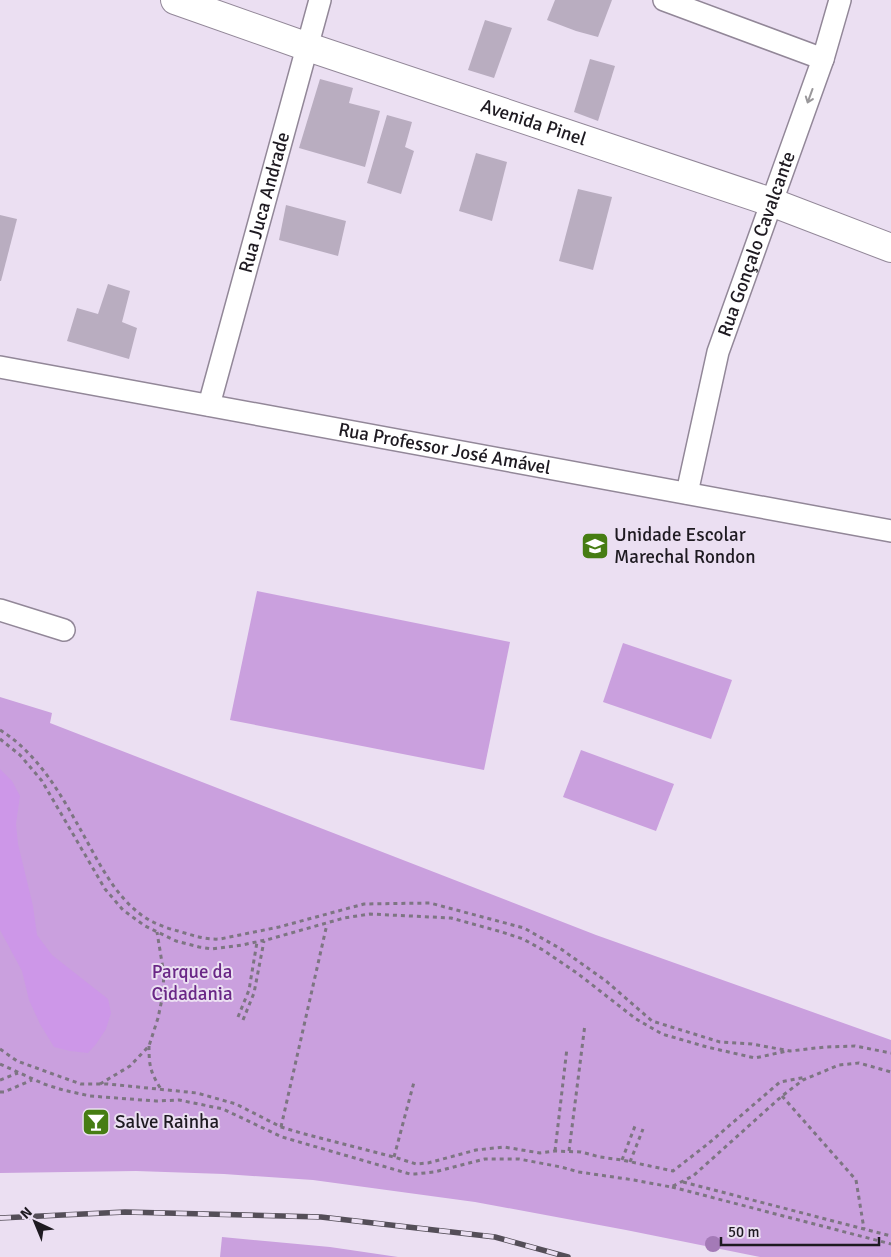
<svg xmlns="http://www.w3.org/2000/svg" width="891" height="1257" font-family="Signika,sans-serif">
	<style>
		.green { fill: #caa0de }
		.water { fill: #cd97e8 }
		.building { fill: #b9adc0 }
		.lines { fill: none; stroke-linecap: round; stroke-linejoin: round }
		.street-casing { stroke: #928798; stroke-width: 24 }
		.secondary-casing { stroke: #928798; stroke-width: 30 }
		.path { stroke: #7d7582; stroke-width: 3; stroke-dasharray: 4 4; stroke-linecap: butt }
		.street { stroke: #fff; stroke-width: 21 }
		.secondary { stroke: #fff; stroke-width: 28 }
		.rail-casing { stroke: #544e58; stroke-width: 5.5 }
		.rail { stroke: #ebdff2; stroke-width: 4; stroke-dasharray: 11; stroke-linecap: butt }
		.tree { fill: #a47ab7 }
		.oneway { stroke: #9a989b }
		.labels { text-anchor: middle; dominant-baseline: central; stroke-width: 4; stroke-linejoin: round; paint-order: stroke }
		.street-label { font-size: 19px; fill: #1e1a21; stroke: #ebdff2 }
		.poi-label { font-size: 19px; fill: #1e1a21; stroke: #ebdff2; text-anchor: start }
		.park-label { font-size: 19px; fill: #6a2786; stroke: #ebdff2 }
	</style>
	<rect width="100%" height="100%" fill="#ebdff2"/>
	<g class="green">
		<path d="M257 591 510 642 484 770 230 720Z"/>
		<path d="M623 643 732 680 711 739 603 702Z"/>
		<path d="M0 697 52 713 50 723 596 935 891 1040V1257H760L626 1230 475 1202 313 1180 224 1174 136 1171 0 1173Z"/>
		<path d="M581 750 674 784 656 831 563 797Z"/>
		<path d="M222 1237 330 1247 398 1257H220Z"/>
	</g>
	<path class="water" d="M0 769 12 781 20 796 16 824 18 844 33 906 37 935 52 955 108 999 111 1013 106 1029 96 1044 88 1053 70 1051 54 1047 40 1024 29 1000 22 971 0 930Z"/>
	<g class="building">
		<path d="M555 0H612L598 37 576 31 547 20Z"/>
		<path d="M485 20 512 28 494 78 468 70Z"/>
		<path d="M590 59 615 66 598 121 574 112Z"/>
		<path d="M320 79 353 88 349 103 380 111 365 167 299 148Z"/>
		<path d="M387 115 412 122 405 147 414 151 401 194 367 183Z"/>
		<path d="M476 153 507 162 492 221 459 211Z"/>
		<path d="M578 189 612 197 593 270 559 261Z"/>
		<path d="M286 205 346 221 338 256 279 240Z"/>
		<path d="M0 215 17 219 1 281H0Z"/>
		<path d="M108 284 130 291 122 322 137 328 129 359 67 341 77 308 98 314Z"/>
		<path d="M82 1115 110 1116 108 1131 82 1129Z"/>
	</g>
	<g class="lines">
		<g class="street-casing">
			<g id="street">
				<path d="M664 0 823 59"/>
				<path id="s1" d="M0 367 891 531"/>
				<path id="s2" d="M209 405 320 0"/>
				<path id="s3" d="M687 493 718 352 823 59 840 0"/>
				<path d="M0 610 64 630"/>
			</g>
		</g>
		<g class="secondary-casing">
			<g id="secondary">
				<path id="s4" d="M175 0 308 47 771 202 891 248"/>
			</g>
		</g>
		<g class="path">
			<path d="M0 730C36 752 59 791 79 827 98 860 117 904 153 922 161 926 170 929 178 931 192 935 205 940 220 939L279 927 364 904 430 903 524 928 561 949 606 981 652 1021 720 1042 752 1044 790 1051 825 1047 855 1046 891 1053"/>
			<path d="M0 739 20 755 42 781 105 889 123 910 145 926 176 941 199 947 212 949 242 945 270 939 344 918 370 914 451 918 502 932 523 939 543 950 577 973 636 1019 662 1034 707 1047 755 1058 787 1051"/>
			<path d="M238 1017 249 990 257 942"/>
			<path d="M243 1020 254 993 264 941"/>
			<path d="M149 1046C149 1065 150 1072 161 1089"/>
			<path d="M0 1049 17 1061 64 1078 81 1084H108L197 1093 236 1104 281 1127 301 1133 394 1157 416 1164 428 1163 476 1150 504 1147 540 1153 555 1151 581 1152 600 1157 622 1160 673 1171 709 1143 780 1082 806 1077"/>
			<path d="M0 1064 44 1084 63 1090 90 1096 156 1101 179 1100 223 1109 282 1137 410 1174H415L434 1172 485 1159H519L561 1167 579 1172 634 1180 671 1187 693 1176 782 1096 803 1080 839 1065 859 1063 891 1072"/>
			<path d="M0 1080 18 1073"/>
			<path d="M100 1084 130 1066 149 1046 158 1018 162 999 164 975 157 932"/>
			<path d="M0 1092H4L32 1080"/>
			<path d="M782 1096 856 1180 864 1229"/>
			<path d="M281 1127 327 924"/>
			<path d="M555 1151 567 1048"/>
			<path d="M569 1151 585 1024"/>
			<path d="M394 1157 414 1082"/>
			<path d="M622 1160 635 1126"/>
			<path d="M630 1162 643 1129"/>
			<path d="M683 1182 891 1236"/>
			<path d="M672 1187 891 1244"/>
		</g>
		<use href="#street" class="street"/>
		<use href="#secondary" class="secondary"/>
		<g class="rail-casing">
			<path id="rail" d="M0 1218 125 1212 321 1217 495 1237 568 1257"/>
		</g>
		<use href="#rail" class="rail"/>
	</g>
	<circle class="tree" cx="713" cy="1244" r="8"/>
	<defs><path id="oneway-shaft" d="M-6 0H5M1.5-3L5.5 0L1.5 3" fill="none" stroke-width="1.6" stroke-linecap="round" stroke-linejoin="round" transform="scale(1.25)"/></defs>
	<use class="oneway" href="#oneway-shaft" transform="translate(810 96) rotate(110)"/>
	<defs>
		<g id="school-square" transform="scale(1.4375)"><rect x="-9" y="-9" width="18" height="18" rx="4" fill="#467d13" stroke="#ebdff2"/><path d="M0-5L7-2L0 1L-7-2ZM-4 1L0 2.5L4 1V4Q0 6-4 4Z" fill="#fff"/></g>
		<g id="bar-square" transform="scale(1.4375)"><rect x="-9" y="-9" width="18" height="18" rx="4" fill="#467d13" stroke="#ebdff2"/><path d="M-6-5H6L.8 .8V4.5H3.5V6h-7V4.5H-.8V.8Z" fill="#fff"/></g>
	</defs>
	<g fill-rule="evenodd">
		<use href="#school-square" x="595" y="546"/>
		<use href="#bar-square" x="96" y="1122"/>
	</g>
	<g class="labels">
		<g class="street-label">
			<text stroke="none"><textPath href="#s4" startOffset="379">Avenida Pinel</textPath></text>
			<text stroke="none"><textPath href="#s2" startOffset="210">Rua Juca Andrade</textPath></text>
			<text stroke="none"><textPath href="#s3" startOffset="259">Rua Gonçalo Cavalcante</textPath></text>
			<text stroke="none"><textPath href="#s1" startOffset="452">Rua Professor José Amável</textPath></text>
		</g>
		<g class="poi-label">
			<text x="614" y="535">Unidade Escolar<tspan x="614" dy="22">Marechal Rondon</tspan></text>
			<text x="115" y="1122">Salve Rainha</text>
		</g>
		<g class="park-label">
			<text x="192" y="972">Parque da<tspan x="192" dy="22">Cidadania</tspan></text>
		</g>
	</g>
	<g transform="translate(35 1222) rotate(316)" stroke="#ebdff2" stroke-width="4" paint-order="stroke">
	<path d="M0-4L9 19L0 12L-9 19Z" fill="#1e1a21"/>
	<text y="-8" font-size="14" font-weight="bold" text-anchor="middle" fill="#1e1a21">N</text>
	</g>
	<path d="M721 1237v8h158v-8" fill="none" stroke="#1e1a21" stroke-width="2.5"/>
	<text x="728" y="1237" font-size="15" fill="#1e1a21" stroke="#ebdff2" stroke-width="4" paint-order="stroke">50 m</text>
</svg>
